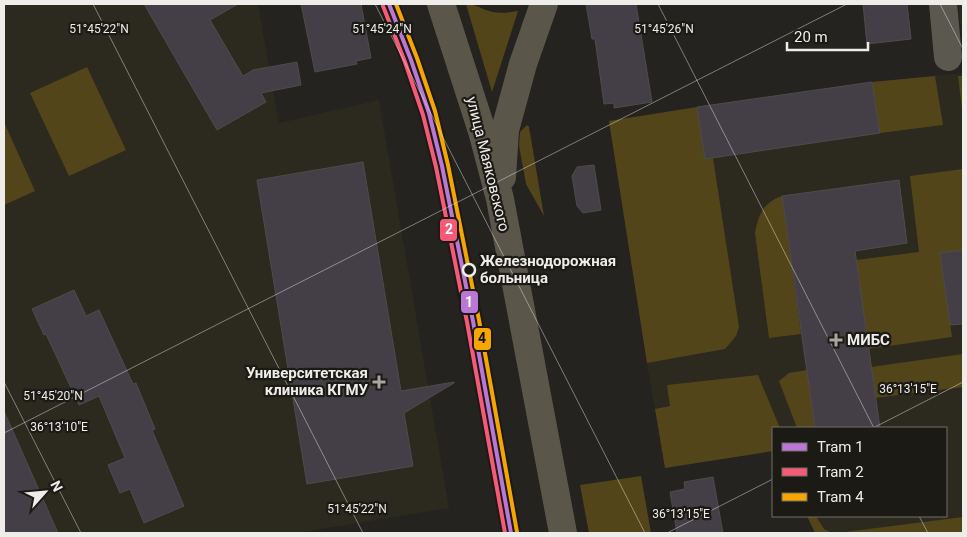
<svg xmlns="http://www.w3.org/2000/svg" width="967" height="537" font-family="Roboto,sans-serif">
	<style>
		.built { fill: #2c291f }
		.green { fill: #53451a }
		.building { fill: #443f47; stroke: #4d4c4c }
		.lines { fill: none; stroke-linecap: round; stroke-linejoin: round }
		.minor { stroke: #5b5850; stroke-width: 28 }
		.major { stroke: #5a564a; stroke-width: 28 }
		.tram-1-casing { stroke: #1c1a15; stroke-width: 8 }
		.tram-2-casing { stroke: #1c1a15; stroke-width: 8 }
		.tram-3-casing { stroke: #1c1a15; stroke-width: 8 }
		.tram-1 { stroke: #ba77d6; stroke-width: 4 }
		.tram-2 { stroke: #f75a77; stroke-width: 4 }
		.tram-3 { stroke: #f7a600; stroke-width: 4 }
		.ticks { fill: none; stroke: #eeedea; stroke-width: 1; stroke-opacity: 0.45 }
		.stop-dot { fill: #1c1a15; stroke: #eeedea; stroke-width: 2.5 }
		.poi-dot { fill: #a7a6a3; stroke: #1c1a15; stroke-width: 2 }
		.labels { text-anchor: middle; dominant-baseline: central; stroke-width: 4.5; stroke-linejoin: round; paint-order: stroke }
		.street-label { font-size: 15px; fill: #eeedea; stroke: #1c1a15 }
		.stop-label { font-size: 15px; font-weight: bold; fill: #eeedea; stroke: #1c1a15; text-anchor: start }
		.poi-label { font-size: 15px; font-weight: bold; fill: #eeedea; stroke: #1c1a15; text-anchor: start }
		.ticks-label { font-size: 12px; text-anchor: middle; fill: #eeedea; stroke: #1c1a15; stroke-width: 4.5; stroke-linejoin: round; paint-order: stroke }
		.line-badge { stroke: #1c1a15; stroke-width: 2 }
		.badge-label { font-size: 14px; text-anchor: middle; font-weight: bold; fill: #fff }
		.pale-badge-label { font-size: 14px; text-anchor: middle; font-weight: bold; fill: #111 }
	</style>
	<rect width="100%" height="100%" fill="#24231f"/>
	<g class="built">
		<path d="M4 4H258L279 123 379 100 449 508 297 533H4Z"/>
		<path d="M958 4H963V51Z"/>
		<path d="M963 73V533H815L807 516H946V428H773V451L665 468 648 370 609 121 872 82Z"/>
	</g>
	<g class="green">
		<path d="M466 4C474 4 478 7 486 10 497 14 506 13 518 11L492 92Z"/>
		<path d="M87 67 126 150 69 176 30 93Z"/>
		<path d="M935 76 943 125 880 133 872 82Z"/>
		<path d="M958 76H963V117Z"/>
		<path d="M697 107 705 159 713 158 739 327 736 336 725 349 647 363 609 121Z"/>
		<path d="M4 122 35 191 4 205Z"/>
		<path d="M527 125 529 127 544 216 526 184 519 146 520 132Z"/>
		<path d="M963 169V250L940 254 952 337 868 349 856 260 919 252 910 176Z"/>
		<path d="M782 196 801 334 769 338 755 233C758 215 764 202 782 196Z"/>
		<path d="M963 354V387L875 398 871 367Z"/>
		<path d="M807 370 815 428H797L779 381 789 373Z"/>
		<path d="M758 375 780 428H773V451L665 468 655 409 670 406 667 385Z"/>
		<path d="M641 476 651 533H589L580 485Z"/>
		<path d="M807 516H816L824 529 832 533H815Z"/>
		<path d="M963 517V533H837Z"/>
	</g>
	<g class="building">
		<path d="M144 4H238L210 20 243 76 253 70 297 62 301 85 261 93 266 102 217 130Z"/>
		<path d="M301 4H361L371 58 356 61 357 64 315 72Z"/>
		<path d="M586 4H636L652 102 614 108V103L604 104 595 39H592Z"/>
		<path d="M863 4H907L911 39 867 44Z"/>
		<path d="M872 82 880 133 705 159 697 107Z"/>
		<path d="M363 162 401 391 454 382V383L404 413 413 466 307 484 257 180Z"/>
		<path d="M594 165 601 210 583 213 577 206 572 176 577 167Z"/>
		<path d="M899 180 907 243 855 251 880 428H815L782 196Z"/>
		<path d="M963 250V324L950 325 940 253Z"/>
		<path d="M74 290 86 316 99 310 133 384 136 383 155 429 152 430 184 506 144 523 130 489 120 493 108 465 125 458 99 396 79 405 46 334 44 335 32 309Z"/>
		<path d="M4 411 58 533H4Z"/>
		<path d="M713 477 723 533H677L670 492 685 489 684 482Z"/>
	</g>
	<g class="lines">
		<path class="minor" d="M943 4 948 57"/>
		<g class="major">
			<path d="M441 4 482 131 500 199 563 533"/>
			<path d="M502 177 505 130 523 64 544 4"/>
		</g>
		<g class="tram-1-casing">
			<path id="tram-1" d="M389 4 411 60 429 113 442 166 473 321 511 533"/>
		</g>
		<g class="tram-2-casing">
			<path id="tram-2" d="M383 6 405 62 423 115 436 167 467 322 505 533"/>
		</g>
		<g class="tram-3-casing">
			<path id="tram-3" d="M396 4 417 58 435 111 448 165 479 320 517 532"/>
		</g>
		<use href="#tram-1" class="tram-1"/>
		<use href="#tram-2" class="tram-2"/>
		<use href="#tram-3" class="tram-3"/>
	</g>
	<path class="ticks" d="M93 4 363 533M375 4 645 533M658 4 874 428M940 4 963 49M4 382 81 533M873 428 963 382M4 433 847 4M919 516 928 533M667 533 773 479"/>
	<circle class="stop-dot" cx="469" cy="270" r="6"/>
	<g class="poi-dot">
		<path d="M833.5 332.5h5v5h5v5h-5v5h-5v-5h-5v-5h5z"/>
		<path d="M376.5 374.5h5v5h5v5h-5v5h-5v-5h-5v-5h5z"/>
	</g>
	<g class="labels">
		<g class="street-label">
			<text transform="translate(488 164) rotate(76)">улица Маяковского</text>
		</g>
		<g class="stop-label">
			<text x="480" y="261">Железнодорожная<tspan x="480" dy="17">больница</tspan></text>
		</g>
		<g class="poi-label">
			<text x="847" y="340">МИБС</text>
			<text x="368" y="373" text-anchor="end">Университетская<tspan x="368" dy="17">клиника КГМУ</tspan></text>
		</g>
	</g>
	<g class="ticks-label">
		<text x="99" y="33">51°45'22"N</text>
		<text x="382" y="33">51°45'24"N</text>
		<text x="664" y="33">51°45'26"N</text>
		<text x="908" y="393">36°13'15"E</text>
		<text x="53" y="400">51°45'20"N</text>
		<text x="59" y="431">36°13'10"E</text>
		<text x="357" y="513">51°45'22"N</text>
		<text x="681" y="518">36°13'15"E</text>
	</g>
	<g class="line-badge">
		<rect x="439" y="218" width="19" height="24" rx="5" fill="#f75a77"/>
		<rect x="460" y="290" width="19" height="24" rx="5" fill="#ba77d6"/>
		<rect x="473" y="327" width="19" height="24" rx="5" fill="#f7a600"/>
	</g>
	<g class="badge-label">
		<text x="449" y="234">2</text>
		<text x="469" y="307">1</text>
	</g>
	<g class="pale-badge-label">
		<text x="482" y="343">4</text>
	</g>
	<rect width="967" height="537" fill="none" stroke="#eeedea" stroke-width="10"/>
	<rect x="772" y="427" width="175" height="90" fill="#1c1a15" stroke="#706e6a"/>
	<rect x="782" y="443" width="25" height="8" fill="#ba77d6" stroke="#706e6a"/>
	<text x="817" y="452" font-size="15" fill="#eeedea">Tram 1</text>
	<rect x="782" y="468" width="25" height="8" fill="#f75a77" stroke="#706e6a"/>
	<text x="817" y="477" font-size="15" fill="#eeedea">Tram 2</text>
	<rect x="782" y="493" width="25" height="8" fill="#f7a600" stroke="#706e6a"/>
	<text x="817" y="502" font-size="15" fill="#eeedea">Tram 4</text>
	<g transform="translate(45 492) rotate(63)" stroke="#1c1a15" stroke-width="4" paint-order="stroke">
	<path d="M0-4L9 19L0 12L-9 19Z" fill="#eeedea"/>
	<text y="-8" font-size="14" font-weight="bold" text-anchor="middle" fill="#eeedea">N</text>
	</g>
	<path d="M787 42v8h81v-8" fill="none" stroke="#eeedea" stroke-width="2.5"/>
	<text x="794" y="42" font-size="15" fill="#eeedea" stroke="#1c1a15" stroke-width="4" paint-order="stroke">20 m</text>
</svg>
